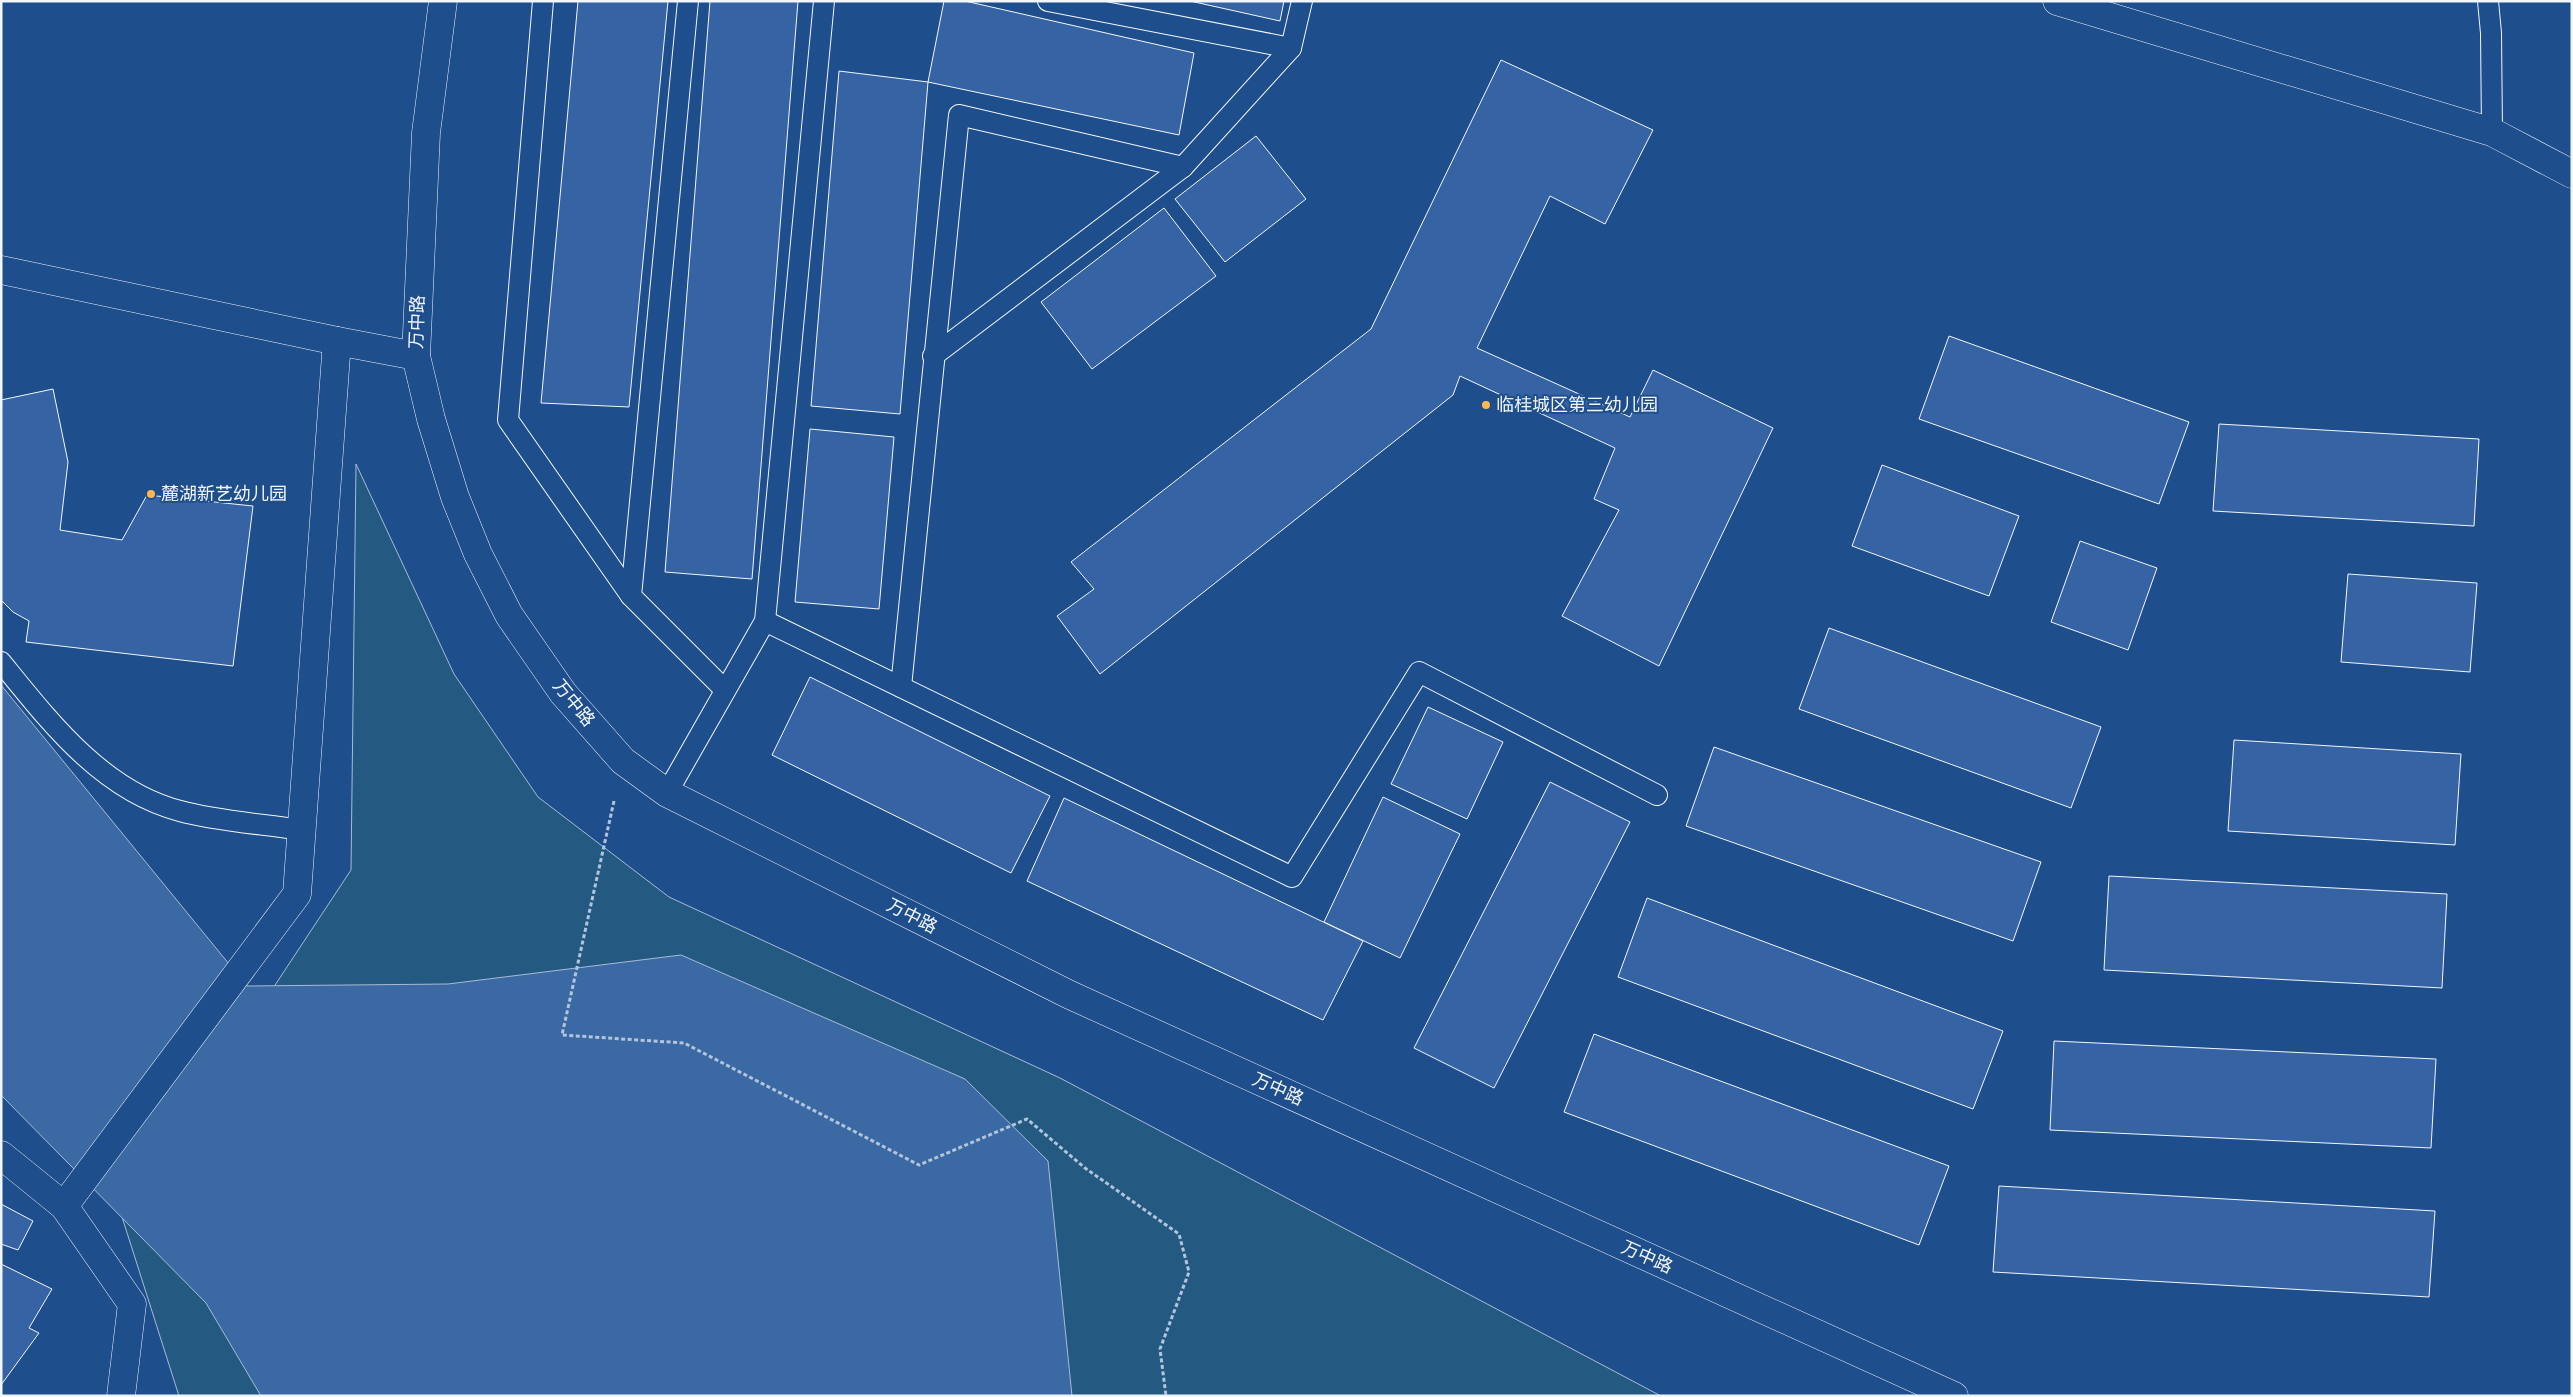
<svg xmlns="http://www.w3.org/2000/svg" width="2573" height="1397" font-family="Signika,'Noto Sans SC',sans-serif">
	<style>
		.green { fill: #245a82; stroke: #a8bbd7 }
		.water { fill: #3b69a3; stroke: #a8bbd7 }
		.building { fill: #3563a3; stroke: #f2f6ff }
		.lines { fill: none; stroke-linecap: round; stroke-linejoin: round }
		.service-casing { stroke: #f2f6ff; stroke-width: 22 }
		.minor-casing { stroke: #f2f6ff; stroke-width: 29 }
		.tertiary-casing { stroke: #f2f6ff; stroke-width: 29 }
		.path { stroke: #b3c4dc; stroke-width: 3; stroke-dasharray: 4 2.5; stroke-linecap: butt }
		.service { stroke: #1f4e8c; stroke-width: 20 }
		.minor { stroke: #1f4e8c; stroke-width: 28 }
		.tertiary { stroke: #1f4e8c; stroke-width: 28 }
		.poi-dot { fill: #ffb74d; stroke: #1f4e8c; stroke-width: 2 }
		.labels { text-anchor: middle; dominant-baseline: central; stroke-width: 4; stroke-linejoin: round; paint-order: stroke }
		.street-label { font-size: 18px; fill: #f2f6ff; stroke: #1f4e8c }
		.poi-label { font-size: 18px; fill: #f2f6ff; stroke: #1f4e8c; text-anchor: start }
	</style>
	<rect width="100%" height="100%" fill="#1f4e8c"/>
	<path class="green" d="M356 464 454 674 538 797 669 897 1060 1078 1661 1396H179L122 1217 351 870Z"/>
	<path class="water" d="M1 685 247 986 448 984 681 955 965 1079 1048 1161 1072 1396H261L206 1303 1 1095Z"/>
	<g class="building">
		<path d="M578 1H668L629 407 541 403Z"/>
		<path d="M710 1H798L752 579 665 572Z"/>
		<path d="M944 1H965L1194 53 1179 135 928 82Z"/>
		<path d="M1190 1H1284L1280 21Z"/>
		<path d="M1501 60 1653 130 1605 224 1550 196 1477 348 1630 417 1653 370 1773 428 1659 666 1562 616 1619 510 1594 499 1615 448 1460 376 1453 395 1100 674 1057 616 1094 589 1071 562 1371 329Z"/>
		<path d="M839 71 928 82 900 414 811 406Z"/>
		<path d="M1256 136 1306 199 1225 262 1175 199Z"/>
		<path d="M1164 208 1216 276 1092 369 1041 302Z"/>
		<path d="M1949 336 2189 422 2159 504 1919 419Z"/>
		<path d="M53 389 68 462 60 530 122 540 147 495 253 506 233 666 26 642 29 621 13 612 1 600V400Z"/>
		<path d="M2219 424 2479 439 2474 526 2213 511Z"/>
		<path d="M810 429 894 437 879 609 795 602Z"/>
		<path d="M1882 465 2019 516 1989 596 1852 546Z"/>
		<path d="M2080 541 2157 568 2128 650 2051 622Z"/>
		<path d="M2348 574 2477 583 2470 672 2341 662Z"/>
		<path d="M1829 628 2101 727 2071 808 1799 709Z"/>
		<path d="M810 677 1050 796 1011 873 772 755Z"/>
		<path d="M1428 707 1503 742 1467 819 1391 784Z"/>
		<path d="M2234 740 2461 754 2455 845 2228 831Z"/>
		<path d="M1714 747 2041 862 2013 941 1686 826Z"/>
		<path d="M1550 782 1630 822 1494 1088 1414 1048Z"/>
		<path d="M1383 797 1460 834 1400 958 1324 922Z"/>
		<path d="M1064 798 1363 941 1323 1020 1027 881Z"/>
		<path d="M2109 876 2447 894 2442 988 2104 970Z"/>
		<path d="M1647 898 2003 1031 1973 1109 1618 977Z"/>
		<path d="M1594 1034 1949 1166 1919 1245 1564 1112Z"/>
		<path d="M2054 1041 2436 1059 2431 1148 2050 1130Z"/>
		<path d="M1999 1186 2435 1211 2429 1297 1993 1272Z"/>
		<path d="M1 1204 33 1221 18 1250 1 1244Z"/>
		<path d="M1 1264 52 1289 29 1328 39 1333 1 1385Z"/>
	</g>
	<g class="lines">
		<g class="service-casing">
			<g id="service">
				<path d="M543 1 508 420 631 596"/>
				<path d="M688 1 631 596 725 690"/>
				<path d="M1048 1 1291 48"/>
				<path d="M2488 1 2491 33 2492 132"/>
				<path d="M933 356 1183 167"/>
				<path d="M765 621 1292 877 1419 672 1657 795"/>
				<path d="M1 662C49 721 102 791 180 811 216 821 263 824 301 830"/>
				<path d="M901 687 959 115 1183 167 1291 48 1302 1"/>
				<path d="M667 793 765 621 824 1"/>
			</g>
		</g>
		<g class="minor-casing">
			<g id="minor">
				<path d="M1 270 337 341 416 356"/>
				<path d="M1 1155 64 1206 132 1304 121 1396"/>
				<path d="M64 1206 297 894 337 341"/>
			</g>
		</g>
		<g class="tertiary-casing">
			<g id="tertiary">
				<path d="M443 1 426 133 416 356 431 419 455 497 478 554 509 615 563 693 623 761 667 793 1070 995 1954 1396"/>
				<path d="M2057 1 2492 132 2572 174"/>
			</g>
		</g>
		<path class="path" d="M614 801 562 1035 684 1043 919 1165 1027 1119 1085 1168 1179 1234 1189 1272 1160 1349 1166 1396"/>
		<use href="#service" class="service"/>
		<use href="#minor" class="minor"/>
		<use href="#tertiary" class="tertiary"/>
	</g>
	<g class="poi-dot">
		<circle cx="1486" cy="405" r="5"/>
		<circle cx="151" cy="494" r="5"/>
	</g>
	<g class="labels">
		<g class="street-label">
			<text transform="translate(417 322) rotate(-88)">万中路</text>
			<text transform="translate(574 703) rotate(51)">万中路</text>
			<text transform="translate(912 916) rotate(27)">万中路</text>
			<text transform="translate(1278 1089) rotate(24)">万中路</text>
			<text transform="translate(1647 1257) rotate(24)">万中路</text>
		</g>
		<g class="poi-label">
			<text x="1496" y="405">临桂城区第三幼儿园</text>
			<text x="161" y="494">麓湖新艺幼儿园</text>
		</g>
	</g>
	<rect width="2573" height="1397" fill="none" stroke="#f2f6ff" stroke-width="5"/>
</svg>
